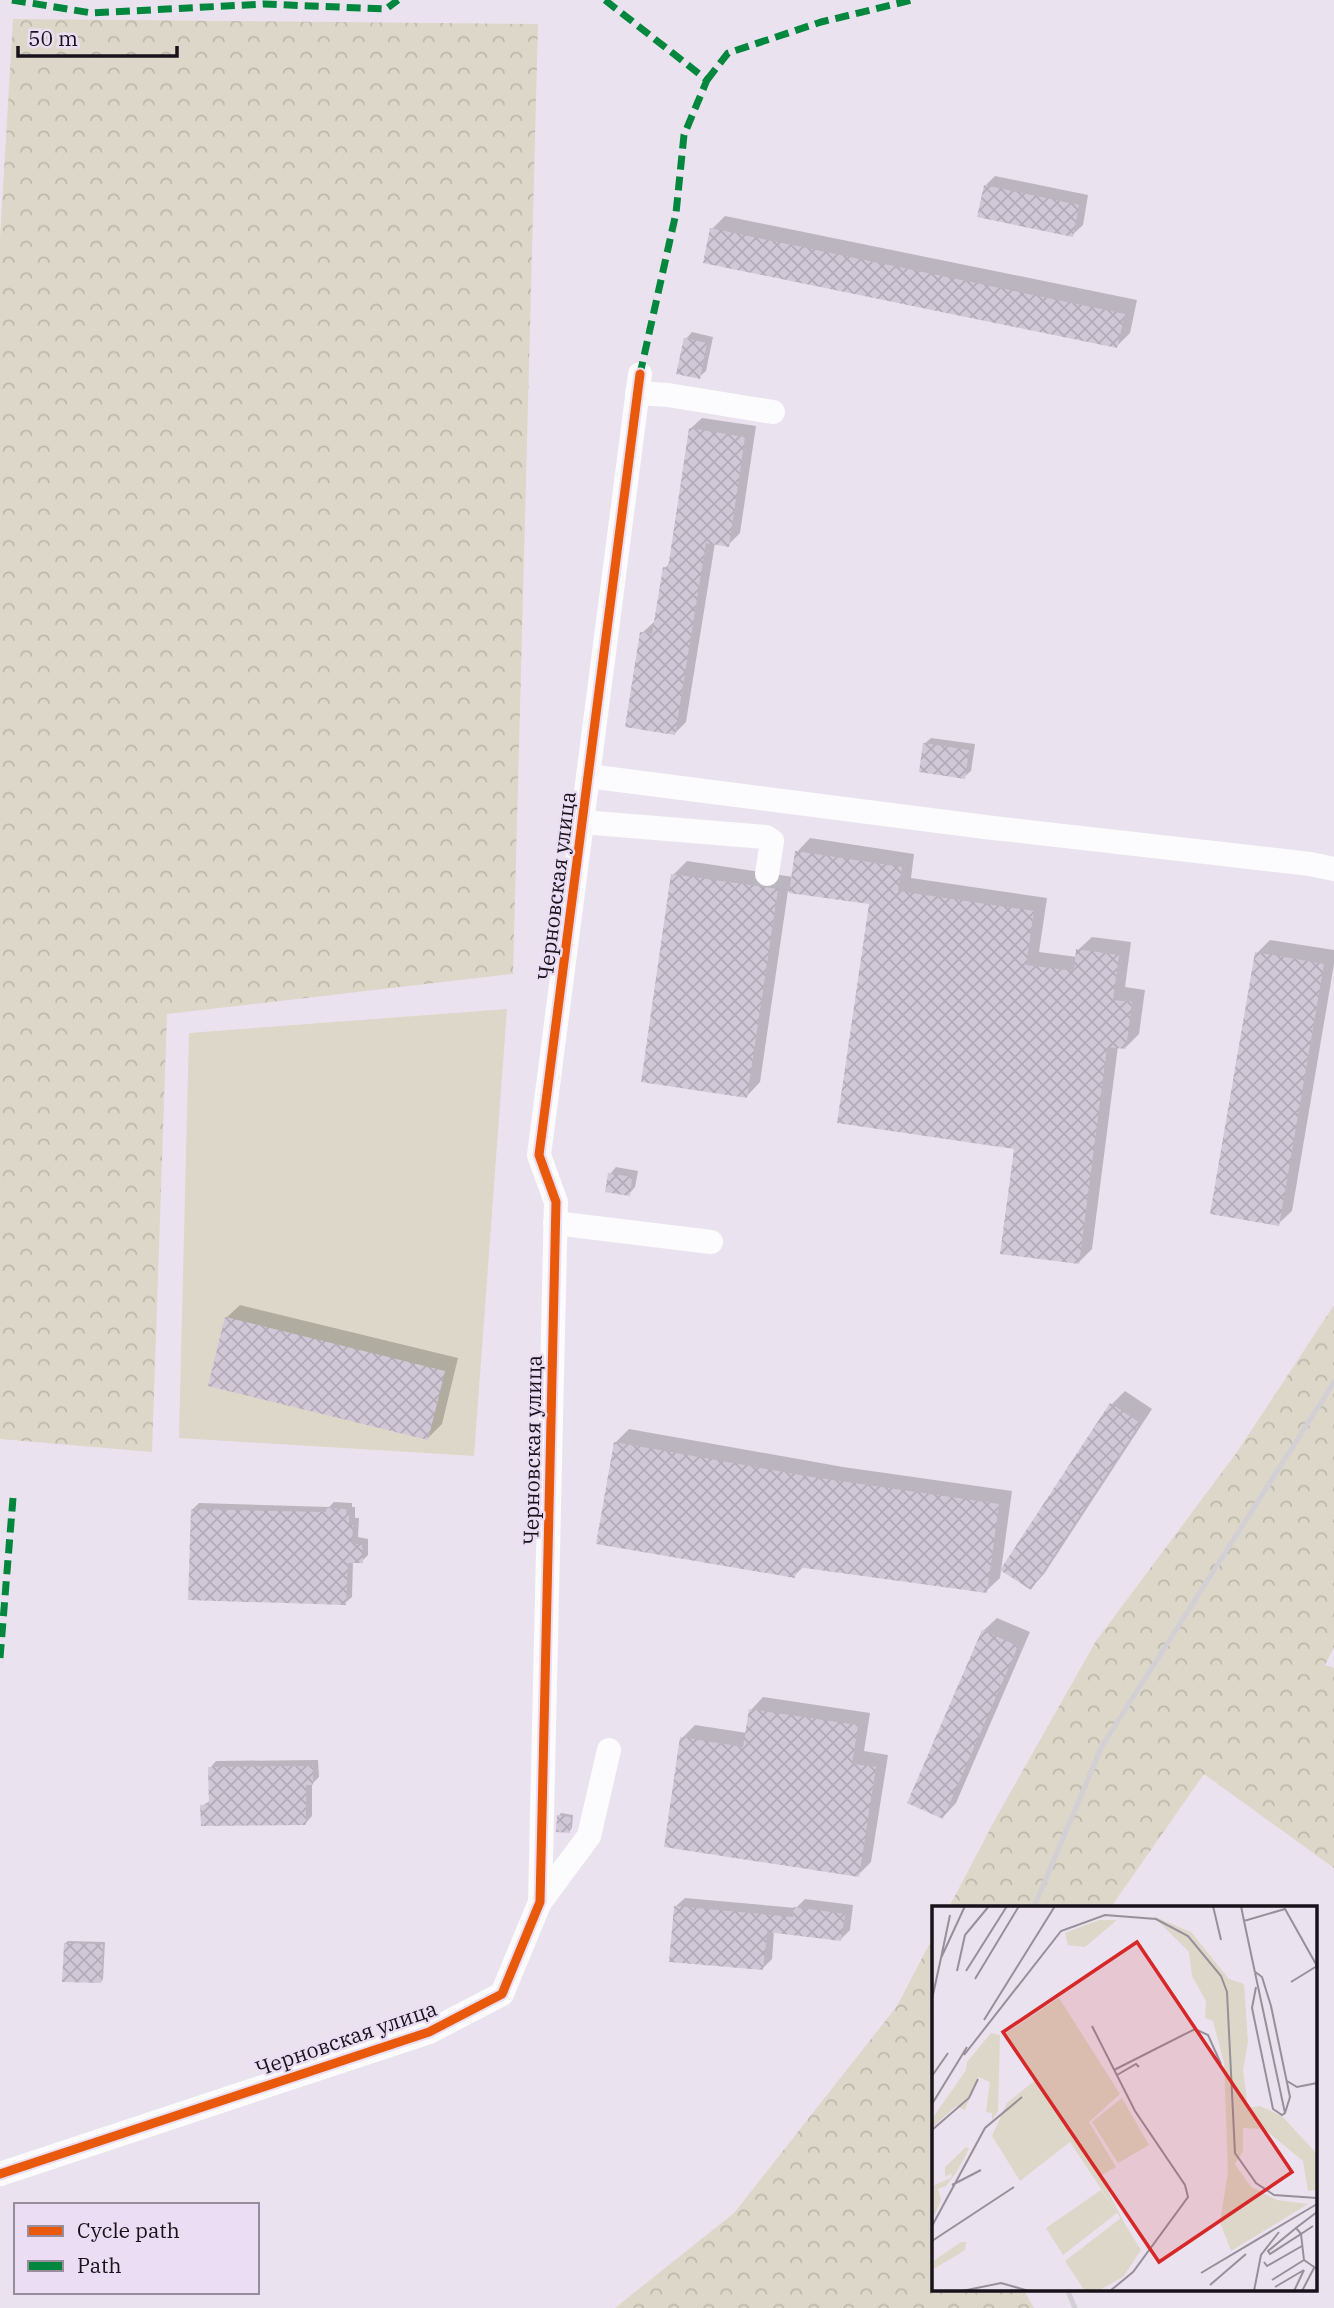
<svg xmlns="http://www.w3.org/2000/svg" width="1334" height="2308" font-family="'IBM Plex Serif',serif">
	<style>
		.grass { fill: #dcd7c8 }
		.forest { fill: url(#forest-crowns) }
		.shadow { fill: #0003 }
		.building { fill: url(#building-cross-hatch) }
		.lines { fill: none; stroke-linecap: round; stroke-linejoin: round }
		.minor { stroke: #fcfbfd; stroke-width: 24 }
		.rail { stroke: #d2d0d4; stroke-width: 5 }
		.quiet { stroke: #00873e; stroke-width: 7; stroke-dasharray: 14 7; stroke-linecap: butt }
		.cycleway-casing { stroke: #ebdef4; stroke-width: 13 }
		.cycleway { stroke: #e8590c; stroke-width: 9 }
		.labels { text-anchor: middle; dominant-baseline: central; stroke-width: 5; stroke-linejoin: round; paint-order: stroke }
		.street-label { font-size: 21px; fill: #18131b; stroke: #ebdef4 }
		.inset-road { fill: none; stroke: #96909a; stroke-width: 2 }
		.view { fill: #d62828; fill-opacity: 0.15; stroke: #d62828; stroke-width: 3.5 }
		.inset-edge { fill: none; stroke: #18131b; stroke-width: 3.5 }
	</style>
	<defs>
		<pattern id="forest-crowns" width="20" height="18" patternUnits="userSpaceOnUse" patternTransform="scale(1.75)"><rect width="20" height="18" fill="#dcd7c8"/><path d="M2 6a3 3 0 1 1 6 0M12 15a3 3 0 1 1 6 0" fill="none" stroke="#bcb8ab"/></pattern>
		<pattern id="building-cross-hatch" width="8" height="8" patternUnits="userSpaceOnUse" patternTransform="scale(1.75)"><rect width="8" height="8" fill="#d1c8d7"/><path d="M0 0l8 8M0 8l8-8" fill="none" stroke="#b3abb8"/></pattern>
	</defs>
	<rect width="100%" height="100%" fill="#eae3ef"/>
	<path class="grass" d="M507 1009 474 1456 179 1438 189 1033Z"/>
	<g class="forest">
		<path d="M13 19 538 24 513 974 167 1014 152 1452 0 1439V239Z"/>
		<path d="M1334 1305V1647L1325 1665 1334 1668V1868L1204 1774 1111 1907H949L997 1816 1096 1641 1237 1452Z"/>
		<path d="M933 1937V2289H1023L1034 2308H615L734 2213 897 2006Z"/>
	</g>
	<g class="shadow">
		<path d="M995 176 1088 195 1083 225 1072 235 985 186Z"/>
		<path d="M725 216 1137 300 1130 333 1117 346 712 229Z"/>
		<path d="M692 332 713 337 706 371 699 377 686 339Z"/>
		<path d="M702 418 756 426 740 533 728 545 715 543 686 722 675 733 642 633 654 622H656L665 568 671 562 690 429Z"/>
		<path d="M931 738 975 744 971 771 964 777 924 744Z"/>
		<path d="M810 838 914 854 911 878 1047 898 1039 952 1077 957 1078 950 1092 937 1131 942 1125 987 1145 990 1139 1034 1126 1047 1118 1046 1092 1249 1079 1262 1016 1147 871 903 788 891 760 1082 747 1096 673 875 687 861 793 877 797 852Z"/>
		<path d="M1270 940 1334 950V964L1292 1211 1278 1224 1257 953Z"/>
		<path d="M616 1167 638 1171 635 1187 629 1194 610 1174Z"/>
		<path d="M240 1305 458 1358 442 1424 428 1438 226 1318Z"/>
		<path d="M1125 1391 1152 1409 1044 1574 1031 1588 1111 1405Z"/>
		<path d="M629 1429 843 1467 1012 1491 1000 1578 986 1591 804 1566 794 1576 615 1443Z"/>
		<path d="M334 1502 352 1503V1507H355V1518H359L358 1537 368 1539V1555L362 1561H353L352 1597 345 1603 193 1509 199 1503 329 1507Z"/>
		<path d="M997 1618 1030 1632 956 1803 943 1817 983 1631Z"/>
		<path d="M763 1697 870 1713 864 1751 888 1755 871 1862 858 1875 682 1738 695 1725 747 1733 751 1710Z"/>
		<path d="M318 1760 319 1777 312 1784V1816L306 1823 202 1806 211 1800 210 1768 216 1761Z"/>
		<path d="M561 1813 573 1815 572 1828 569 1831 559 1816Z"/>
		<path d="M685 1898 796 1908 805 1899 853 1905 850 1930 840 1940 774 1931 772 1959 763 1968 675 1907Z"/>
		<path d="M68 1941 105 1942 103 1979 101 1982 65 1943Z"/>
	</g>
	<g class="building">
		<path d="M984 185 1079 205 1073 237 977 217Z"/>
		<path d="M710 228 1125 314 1117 348 703 263Z"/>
		<path d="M684 338 707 343 700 379 676 374Z"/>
		<path d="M689 428 745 437 729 547 706 543 675 735 625 727 640 632 652 634 663 567 668 568Z"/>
		<path d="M923 743 969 750 965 779 919 772Z"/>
		<path d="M795 851 902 867 898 891 1034 911 1026 965 1074 971 1076 949 1119 955 1113 1000 1132 1002 1126 1049 1107 1047 1079 1264 1000 1254 1014 1149 837 1123 869 904 789 893Z"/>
		<path d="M671 874 778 889 747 1098 641 1082Z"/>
		<path d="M1255 952 1324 964 1279 1226 1210 1214Z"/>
		<path d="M608 1173 632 1177 630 1196 605 1192Z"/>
		<path d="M225 1317 445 1371 428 1440 208 1386Z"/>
		<path d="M1110 1403 1140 1423 1031 1590 1000 1570Z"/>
		<path d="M614 1442 812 1477 999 1504 987 1593 797 1567 795 1578 596 1544Z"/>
		<path d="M326 1508 347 1509 346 1513H349V1524H353L352 1543 362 1545 363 1563H348L346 1605 188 1600 191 1509 326 1512Z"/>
		<path d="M982 1630 1018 1646 943 1819 907 1803Z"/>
		<path d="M749 1709 858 1725 852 1764 876 1767 859 1877 664 1847 680 1737 743 1747Z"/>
		<path d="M313 1766V1785H306V1825L201 1826 200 1805H209L208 1767Z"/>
		<path d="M557 1815 571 1817 570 1833 556 1832Z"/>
		<path d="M674 1906 793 1917 794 1907 845 1914 841 1941 767 1932 763 1970 669 1962Z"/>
		<path d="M64 1943 103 1944 101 1983 62 1982Z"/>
	</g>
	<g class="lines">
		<g class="minor">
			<path d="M637 393 668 395 773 412"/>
			<path d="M588 776 985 827 1310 864 1334 869"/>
			<path d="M582 822 766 837 772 841 767 874"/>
			<path d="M555 1223 711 1242"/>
			<path d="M540 1902 589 1836 609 1750"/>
			<path d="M0 2174 429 2032 502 1994 540 1902 556 1202 539 1155 640 374"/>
		</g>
		<g class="rail">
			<path d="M1034 1907 1102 1746 1334 1382"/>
			<path d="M1067 2289 1075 2308"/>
		</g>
		<g class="quiet">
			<path d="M12 0 92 13 264 4 386 9 398 0"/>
			<path d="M605 0 707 80 684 135 676 213 640 374"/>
			<path d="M707 80 728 53 821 22 912 0"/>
			<path d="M0 1658 13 1498"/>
		</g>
		<g class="cycleway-casing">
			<path id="cycleway" d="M0 2174 429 2032 502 1994 540 1902 556 1202 539 1155 640 374"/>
		</g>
		<use href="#cycleway" class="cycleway"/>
	</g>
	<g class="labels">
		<g class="street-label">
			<text transform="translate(556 886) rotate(-83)">Черновская улица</text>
			<text transform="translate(532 1450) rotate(-89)">Черновская улица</text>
			<text transform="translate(346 2038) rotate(-19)">Черновская улица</text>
		</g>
	</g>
	<g transform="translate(932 1906)">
		<rect width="385" height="385" fill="#eae3ef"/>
		<path d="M190 192 217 239 186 257 160 216ZM169 284 185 307 131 349 114 322ZM189 312 209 344 191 371 166 385H153L133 355Z" fill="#dcd7c8"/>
		<path d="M221 10 259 26 297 73 312 78 316 136 311 164 316 202 328 200 350 210 385 248V284L376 285 371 255 332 223 311 222V245L303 258 319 281 345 294 376 298 299 345 288 316 296 266 292 157 281 115 273 112 274 95 260 70 257 46ZM167 14H185L153 41 136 39 133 27ZM127 92 188 188 157 216 184 261 168 270 195 322 138 236 88 275 60 230 75 197 102 175 74 127ZM59 127 68 129 66 205 60 214V207L54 206 58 176 46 171 33 204 24 200 0 222V213L34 164 35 156ZM34 241 37 243 24 267 14 280 6 283 9 294 0 315V280L19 272 20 267 13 271V261ZM29 336H34L33 344 0 364V356Z" fill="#dcd7c8"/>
		<path class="inset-road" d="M281 0 289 34M309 0 312 15 353 3 385 60 359 76M18 9 9 52 33 0M312 15 353 207 350 209 341 203 320 102 324 81M25 65 33 29 57 0M34 65 75 0M322 65 330 71 339 100 358 191 353 207M43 73 87 0M0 93 9 52M52 114 123 0M160 120 203 205 253 279 256 291 201 366 178 385M32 149 129 25 173 9 224 13 256 30 289 70 295 86 303 247 324 277 342 289 385 292M182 164 263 123 276 129 289 158M185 169 204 158 207 161M0 170 16 147M355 175 365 181 385 177M0 198 35 141M0 224 37 192 46 173M20 279 49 264M0 320 53 222 90 191M381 320 369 328 364 322 385 306M364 322 336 345 338 348 369 328 372 354 385 363M0 335 82 281M332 356 335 360 370 340M269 367 385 298M340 374 372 354M278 379 314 348M343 381 372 364M30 385 69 377 97 385M322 385 329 349 347 326M362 385 372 364M370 385 382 362"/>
		<path class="view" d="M205 36 360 266 227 356 71 126Z"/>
		<rect width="385" height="385" class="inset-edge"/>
	</g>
	<rect x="14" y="2203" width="245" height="91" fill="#ebdef4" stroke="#978d9d" stroke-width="2"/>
	<rect x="28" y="2226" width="35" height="10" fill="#e8590c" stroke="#978d9d" stroke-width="2"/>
	<text x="77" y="2238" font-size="21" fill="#18131b">Cycle path</text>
	<rect x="28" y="2261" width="35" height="10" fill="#00873e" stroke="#978d9d" stroke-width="2"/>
	<text x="77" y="2273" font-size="21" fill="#18131b">Path</text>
	<path d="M18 46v10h159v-10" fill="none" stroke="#18131b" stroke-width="3.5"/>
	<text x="28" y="46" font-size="21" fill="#18131b" stroke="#ebdef4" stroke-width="5" paint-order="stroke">50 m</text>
</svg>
